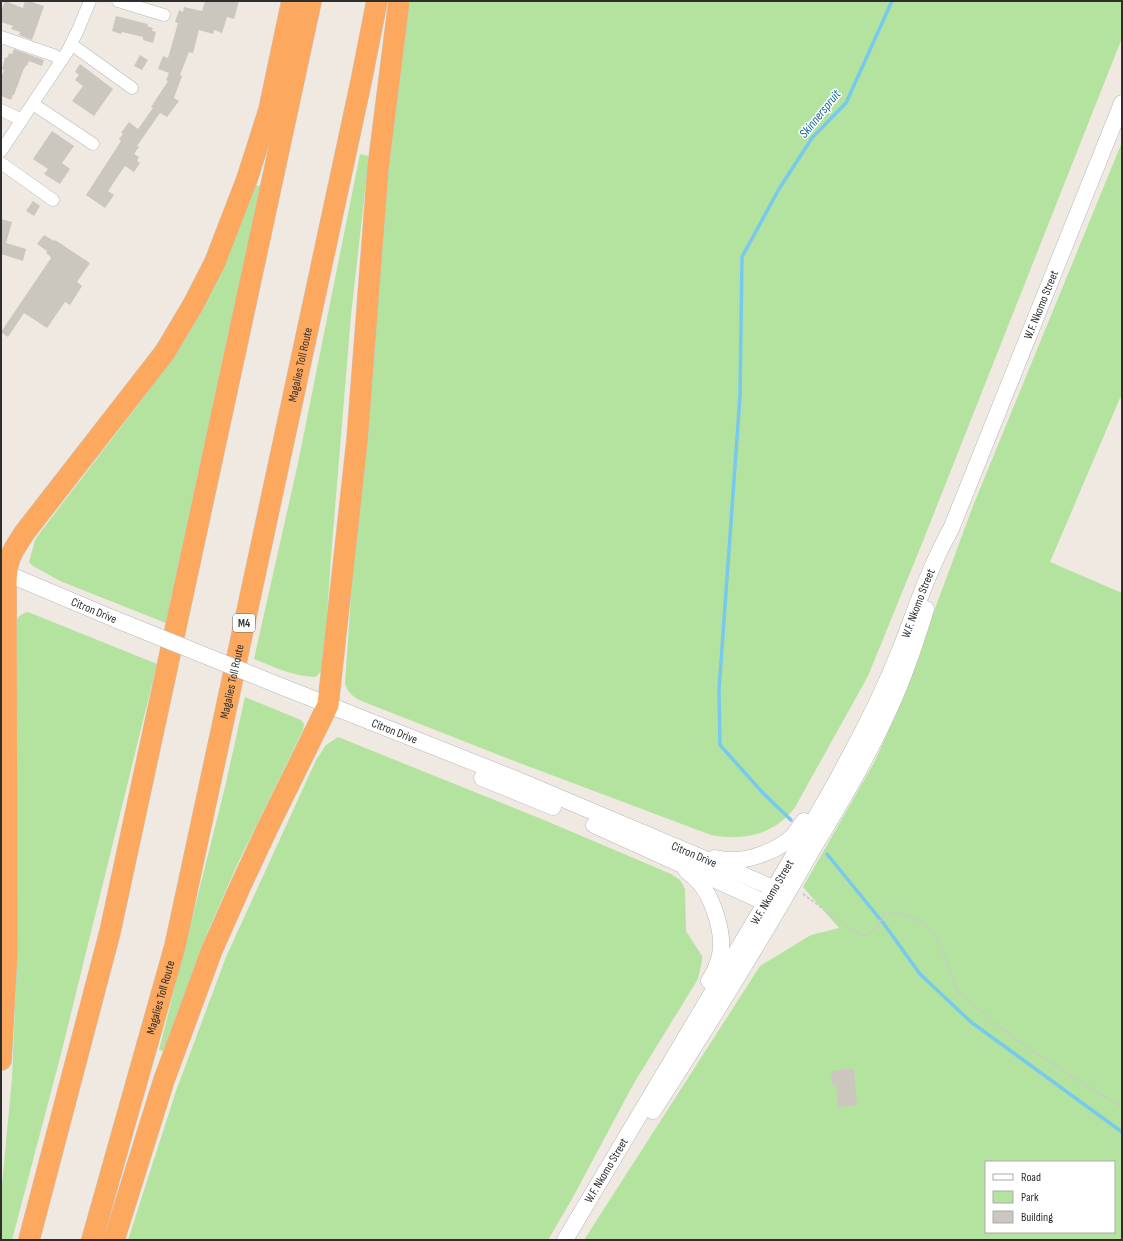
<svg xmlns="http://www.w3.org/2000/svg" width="1123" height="1241" font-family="'Sofia Sans Condensed',sans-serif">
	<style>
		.green { fill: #b4e39f; fill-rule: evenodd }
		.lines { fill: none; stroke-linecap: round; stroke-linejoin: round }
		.stream { stroke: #77caed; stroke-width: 3.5 }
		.building { fill: #cbc7bf }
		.street-casing { stroke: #b4b7c1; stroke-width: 13 }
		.secondary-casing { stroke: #b4b7c1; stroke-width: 17 }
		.highway-casing { stroke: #c9c9c9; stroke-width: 22 }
		.path { stroke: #c9c9c9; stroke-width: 2; stroke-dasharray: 3 2; stroke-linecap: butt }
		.street { stroke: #fff; stroke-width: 12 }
		.secondary { stroke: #fff; stroke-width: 16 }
		.highway { stroke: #fca85f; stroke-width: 21 }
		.secondary-bridge-casing { stroke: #b4b7c1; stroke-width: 17; stroke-linecap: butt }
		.secondary-bridge { stroke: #fff; stroke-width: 16 }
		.labels { text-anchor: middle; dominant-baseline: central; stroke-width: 3; stroke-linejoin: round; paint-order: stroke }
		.shield { fill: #fff; stroke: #6d6d6d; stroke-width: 1 }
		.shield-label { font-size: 11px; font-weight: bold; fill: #2e2e2e }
		.street-label { font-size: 12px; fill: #2e2e2e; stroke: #fff }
		.water-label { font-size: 13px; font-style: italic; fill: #106aa0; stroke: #fff }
	</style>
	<rect width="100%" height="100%" fill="#efe9e1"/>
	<g class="green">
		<path d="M408 1H1122V38L921 546 868 676 794 809C772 835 744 841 711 835L509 759 359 700C351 695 348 692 345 684L362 432 374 288Z"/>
		<path d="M1122 142V399L1120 398 1050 562 1122 593V1240H584L760 966 811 935 839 928 803 887 875 761 896 714 973 506ZM986 1162H1114V1232H986Z"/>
		<path d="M360 154 369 156 351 315 331 557 324 662 321 672 315 677C293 676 274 667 254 659L298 463Z"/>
		<path d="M255 185 262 186 166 623 60 581 33 566 29 562 35 540 42 530 141 401 174 355 218 276 232 247Z"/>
		<path d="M28 612 157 664 61 1054 12 1240H1V1196L12 1078 16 981 15 626C17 618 19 614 28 612Z"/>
		<path d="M245 697 301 720 304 724 303 730 237 865 208 931 164 1051 159 1050 226 783Z"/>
		<path d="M338 737 544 820 671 874 680 880 685 889 686 931 702 956V961L698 979 634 1083 572 1199 548 1240H128L176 1091 226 957 316 760 326 745Z"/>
	</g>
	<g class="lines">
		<g class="stream">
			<path d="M791 820 763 793 720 745 719 690 740 396 742 257 779 189 812 138 846 103 892 1"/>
			<path d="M827 854 884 924 920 974 971 1022 1122 1132"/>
		</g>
	</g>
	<g class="building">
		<path d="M5 1 23 8 25 1H29L44 6 32 40 19 35 20 32 11 29 13 26 1 22V11Z"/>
		<path d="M205 1H239L234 19 227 17 222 33 214 30 213 34 199 30 193 53 189 52 180 75 182 76 174 98 179 101 167 117 160 113 137 146 139 147 134 154 139 157 137 161 140 163 134 172 125 166 108 191 114 195 105 208 86 195 121 141 119 139 123 134 121 133 129 122 138 129 153 108 151 107 168 81 166 80 169 73 158 69 163 56 168 58 178 23 175 22 179 10 183 12 184 7 202 11Z"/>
		<path d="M116 16 148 24 147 26 153 28 152 31 156 32 153 43 143 40V37L122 32 121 34 112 31Z"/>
		<path d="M14 49 44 60 42 66 29 61 27 66 26 65 23 71 14 95H13L11 100 1 96V77L4 70 2 69 5 57 7 58 9 53 12 54Z"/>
		<path d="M140 55 148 60 142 70 134 66Z"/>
		<path d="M80 64 113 89 94 116 72 101 83 86 75 80 79 75 75 72Z"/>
		<path d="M52 131 74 146 62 163 70 169 60 184 44 174 48 169 33 159Z"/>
		<path d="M33 201 40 206 34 216 26 211Z"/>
		<path d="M1 219 12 222 6 243 26 249 23 261 1 254Z"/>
		<path d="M44 235 54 241 55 240 90 263 77 282 82 286 70 305 65 302 47 328 24 313 8 337 1 332 51 258 50 257V256L46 253 47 251 37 244Z"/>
		<path d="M854 1069 857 1105 838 1107 836 1085H832L831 1071Z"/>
	</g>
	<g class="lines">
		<g class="street-casing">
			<g id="street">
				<path d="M118 1 164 15"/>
				<path d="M1 37 53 55 62 60"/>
				<path d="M71 44 132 88"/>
				<path d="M33 104 93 144"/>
				<path d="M1 110 22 120"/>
				<path d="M1 151 67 52 78 30 90 1"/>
				<path d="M1 163 53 200"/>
			</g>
		</g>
		<g class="secondary-casing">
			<g id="secondary">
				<path id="s1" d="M1 571 117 620"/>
				<path id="s2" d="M283 687 518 780 783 892"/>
				<path d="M482 778 553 807"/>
				<path d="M594 825 775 907"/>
				<path d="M715 858C720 859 725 860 730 860 750 861 779 850 793 836 797 831 800 826 804 821"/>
				<path d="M686 870C690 874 695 878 699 882 713 898 725 935 720 955 718 965 714 973 709 981"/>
				<path d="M653 1111C708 1026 761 940 811 852 838 807 865 762 887 714 903 681 915 645 926 609"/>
				<path id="s3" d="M565 1240C634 1122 706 1005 775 887 799 846 824 805 846 763 867 725 886 686 902 645 917 606 930 566 951 529L1122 103"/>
			</g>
		</g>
		<g class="highway-casing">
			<g id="highway">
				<path d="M1 1060 7 951 6 586C6 560 11 553 25 532L165 352 193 305 215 262 247 179 269 110 292 1"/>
				<path d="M29 1240 110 932 311 1"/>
				<path id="s4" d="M92 1240 175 946 361 82 377 1"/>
				<path d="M114 1240 164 1080 212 950 240 887 267 829 328 705 357 441 378 168 399 1"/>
			</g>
		</g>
		<path class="path" d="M803 894 849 928 863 936C873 934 880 920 886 912 924 915 936 929 947 964 951 975 952 983 959 993L1015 1039 1083 1084 1122 1107"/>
		<use href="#street" class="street"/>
		<use href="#secondary" class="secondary"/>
		<use href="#highway" class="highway"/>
		<g class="secondary-bridge-casing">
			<path id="secondary-bridge" d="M117 620 283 687"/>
		</g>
		<use href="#secondary-bridge" class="secondary-bridge"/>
	</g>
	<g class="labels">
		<rect class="shield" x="233" y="614" width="22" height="18" rx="3"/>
		<g class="shield-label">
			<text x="244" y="623">M4</text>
		</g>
		<g class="street-label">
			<text stroke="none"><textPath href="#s3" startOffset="1052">W.F. Nkomo Street</textPath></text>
			<text stroke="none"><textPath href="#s4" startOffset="900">Magalies Toll Route</textPath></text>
			<text stroke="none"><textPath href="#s3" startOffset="729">W.F. Nkomo Street</textPath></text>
			<text stroke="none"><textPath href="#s1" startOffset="101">Citron Drive</textPath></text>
			<text stroke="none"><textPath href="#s4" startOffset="576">Magalies Toll Route</textPath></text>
			<text stroke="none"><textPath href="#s2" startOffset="120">Citron Drive</textPath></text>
			<text stroke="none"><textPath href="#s2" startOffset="444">Citron Drive</textPath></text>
			<text stroke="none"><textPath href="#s3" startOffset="405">W.F. Nkomo Street</textPath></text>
			<text stroke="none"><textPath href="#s4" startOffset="252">Magalies Toll Route</textPath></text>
			<text stroke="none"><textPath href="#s3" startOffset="81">W.F. Nkomo Street</textPath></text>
		</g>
		<g class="water-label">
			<text transform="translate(820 114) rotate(-51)">Skinnerspruit</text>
		</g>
	</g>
	<rect width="1123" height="1241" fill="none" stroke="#2e2e2e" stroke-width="4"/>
	<rect x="985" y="1161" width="130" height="72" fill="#ffffff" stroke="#ababab"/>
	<rect x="993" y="1174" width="20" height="6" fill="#ffffff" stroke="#ababab"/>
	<text x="1021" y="1181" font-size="12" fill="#2e2e2e">Road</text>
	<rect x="993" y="1191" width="20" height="12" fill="#b4e39f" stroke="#ababab"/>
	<text x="1021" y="1201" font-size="12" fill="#2e2e2e">Park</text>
	<rect x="993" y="1211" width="20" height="12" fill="#cbc7bf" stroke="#ababab"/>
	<text x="1021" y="1221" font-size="12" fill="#2e2e2e">Building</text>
</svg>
